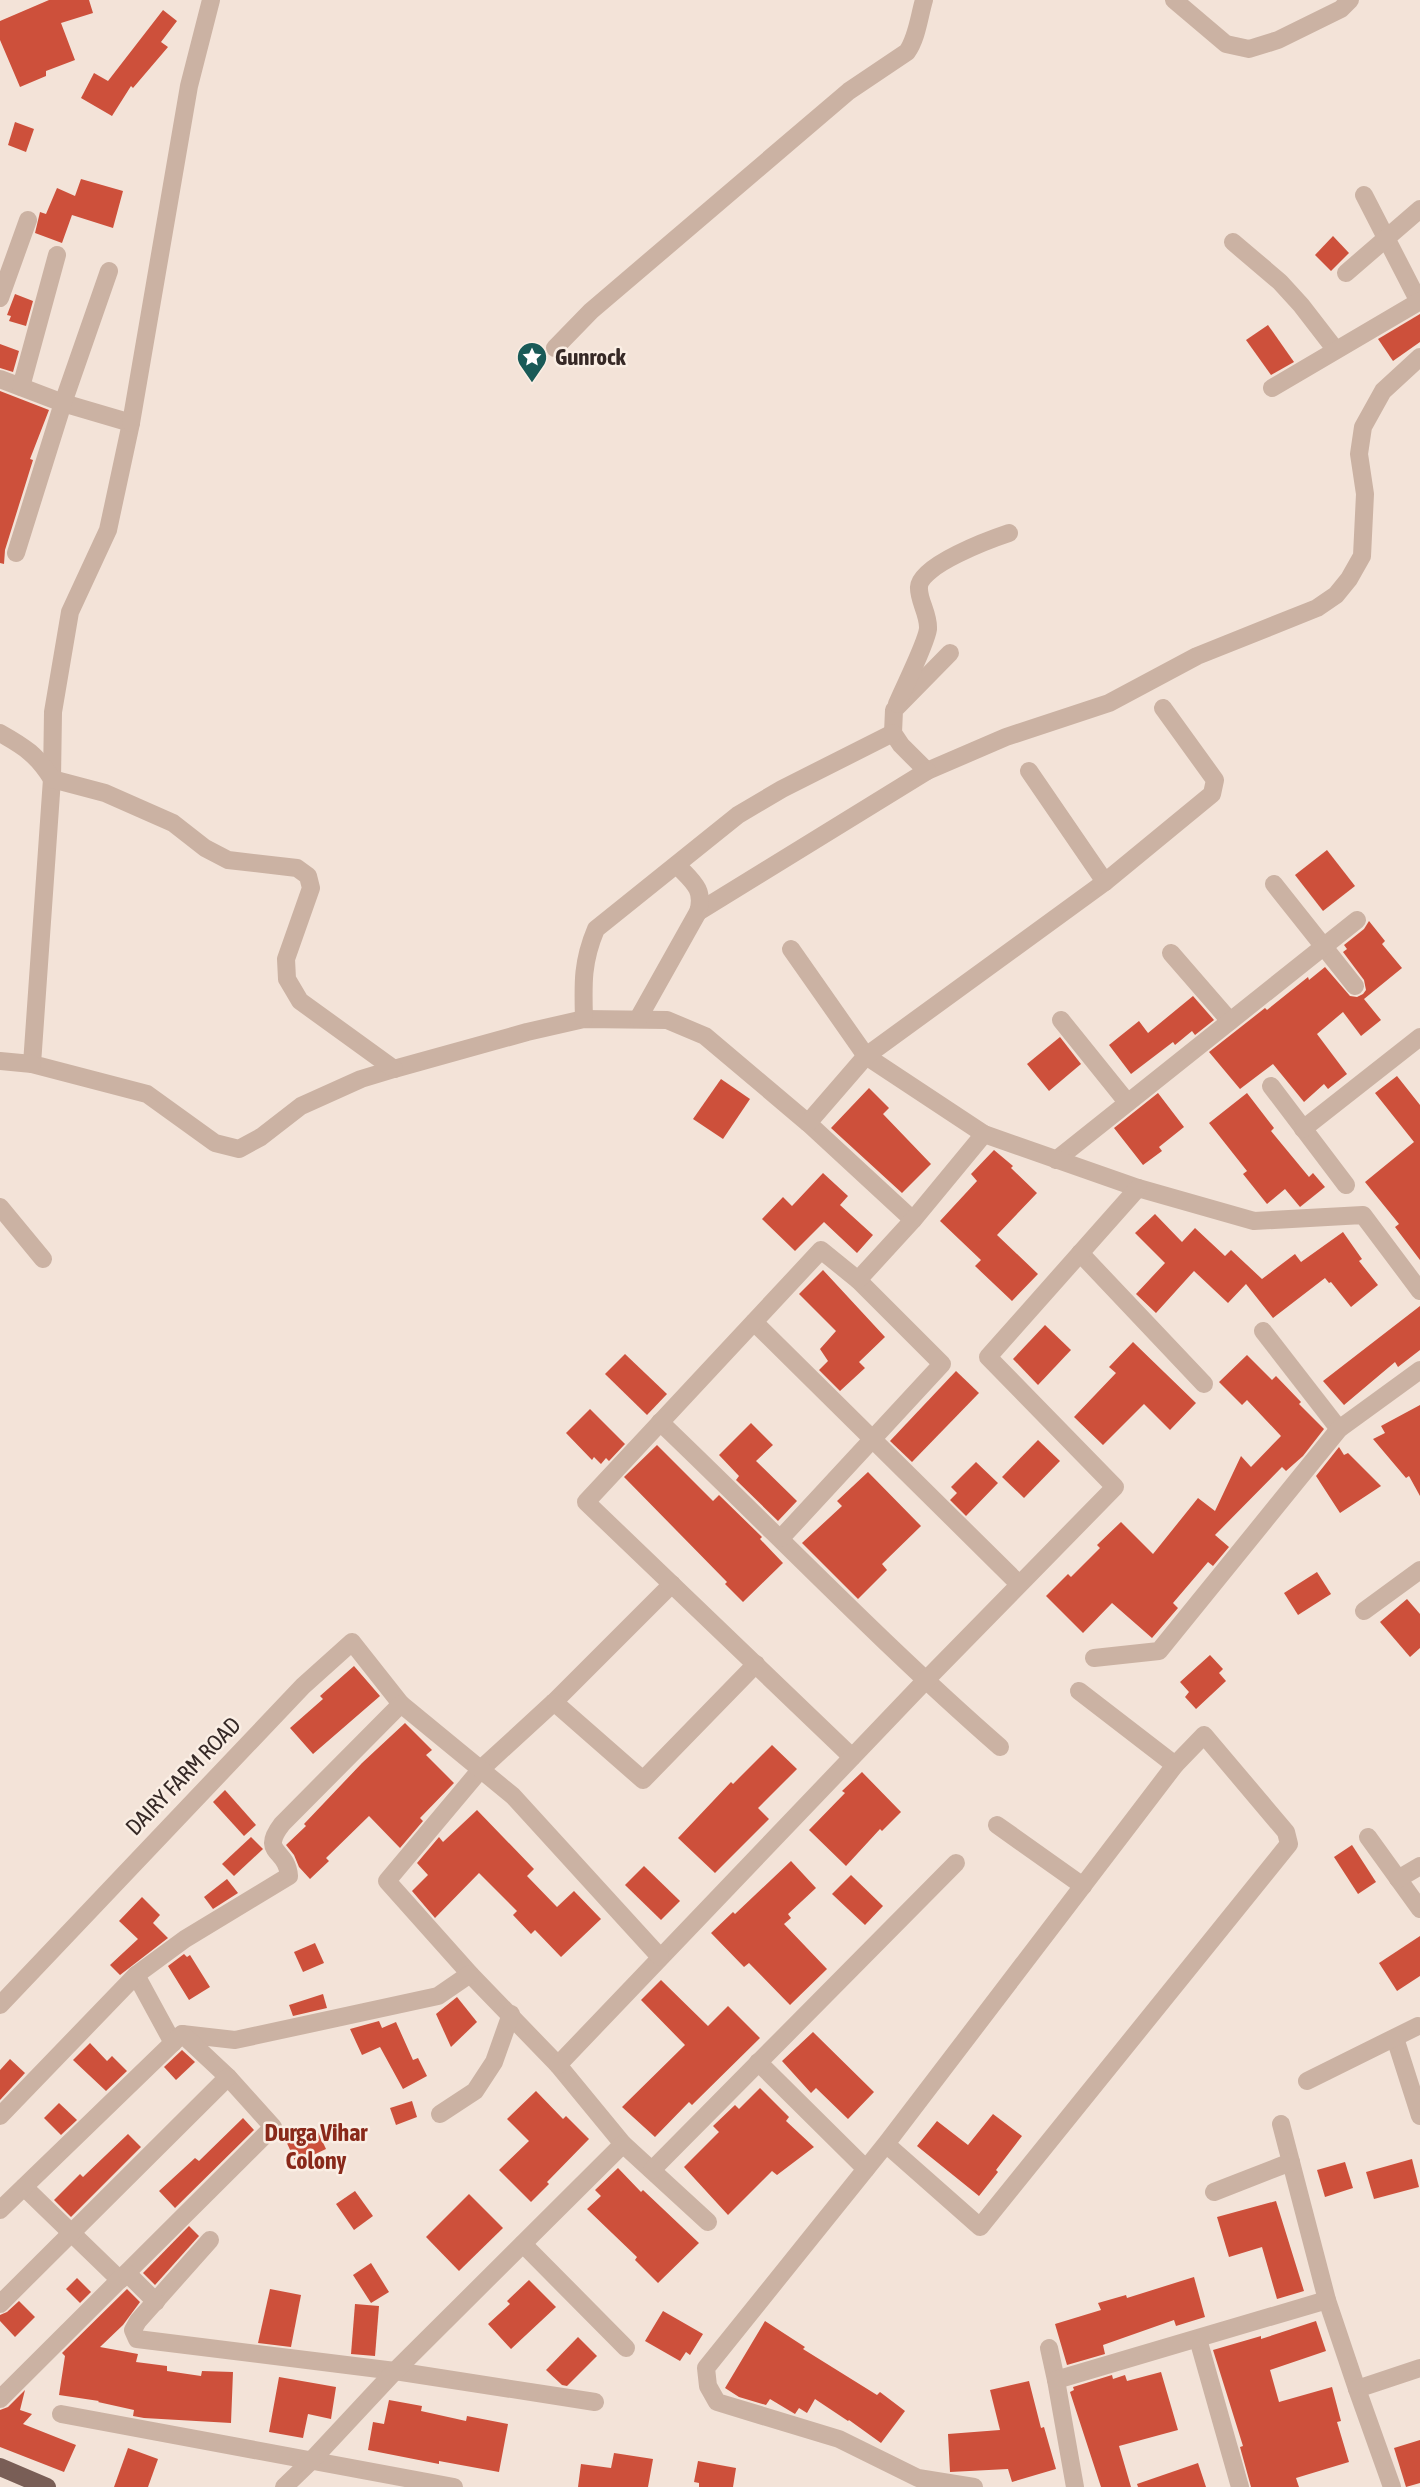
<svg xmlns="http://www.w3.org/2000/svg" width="1420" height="2487" font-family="'Asap Condensed',sans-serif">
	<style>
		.building { fill: #cd503b }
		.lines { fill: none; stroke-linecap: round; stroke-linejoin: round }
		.minor { stroke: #cbb2a3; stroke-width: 18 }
		.major { stroke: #795e56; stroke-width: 18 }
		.labels { text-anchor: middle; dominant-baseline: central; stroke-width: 5; stroke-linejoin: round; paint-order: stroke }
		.poi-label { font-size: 23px; font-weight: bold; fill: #362926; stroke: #faeee4; text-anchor: start }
		.street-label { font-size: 23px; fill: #362926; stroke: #faeee4 }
		.neighbourhood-label { font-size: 24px; font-weight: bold; fill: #89291a; stroke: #faeee4 }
	</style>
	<rect width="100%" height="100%" fill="#f3e3d8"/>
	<g class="building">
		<path d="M49 0H89L93 13 61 23 75 60 46 71V76L20 87 0 40V21Z"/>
		<path d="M163 10 177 21 161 42 168 47 133 88 131 86 112 116 81 98 94 73 108 81Z"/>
		<path d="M15 122 34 129 26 152 8 145Z"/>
		<path d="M81 179 123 191 113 228 72 215 62 243 35 233 40 212 46 214 57 188 75 196Z"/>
		<path d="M1333 236 1349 253 1331 271 1315 255Z"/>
		<path d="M15 294 33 301 26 326 9 321 11 316 7 315Z"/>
		<path d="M1420 314V342L1393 361 1378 339Z"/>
		<path d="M1268 325 1294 362 1271 375 1246 340Z"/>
		<path d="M0 344 19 351 13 372 0 368Z"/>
		<path d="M0 391 49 410 30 459 33 460 5 550 4 564 0 563Z"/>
		<path d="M1327 850 1355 886 1323 911 1295 875Z"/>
		<path d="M1369 921 1385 941 1382 944 1402 968 1364 999 1381 1020 1361 1036 1343 1012 1317 1034 1347 1074 1328 1089 1324 1084 1304 1102 1273 1064 1240 1089 1209 1052 1265 1008 1267 1010 1308 977 1309 980 1325 967 1350 996 1357 997 1363 994 1366 990 1364 980 1343 952 1347 949 1344 945 1364 929Z"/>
		<path d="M1193 996 1214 1020 1195 1035 1192 1031 1175 1045 1173 1042 1131 1074 1109 1045 1139 1021 1148 1033Z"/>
		<path d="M1060 1037 1081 1064 1049 1091 1027 1064Z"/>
		<path d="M1397 1076 1420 1105V1260L1395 1227 1399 1224 1365 1182 1414 1142 1375 1093Z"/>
		<path d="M721 1079 750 1099 723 1139 693 1119Z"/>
		<path d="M869 1088 889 1108 883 1114 931 1164 902 1193 831 1128Z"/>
		<path d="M1158 1093 1184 1127 1159 1147 1162 1151 1143 1165 1114 1128Z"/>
		<path d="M1247 1093 1274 1128 1271 1131 1309 1177 1313 1173 1325 1187 1300 1207 1285 1189 1267 1204 1243 1174 1247 1171 1209 1123Z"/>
		<path d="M994 1150 1013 1166 1011 1168 1037 1193 997 1235 1038 1274 1012 1301 975 1266 981 1260 940 1221 977 1181 971 1174Z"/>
		<path d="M823 1173 848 1196 840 1205 873 1235 857 1253 824 1222 795 1251 762 1219 783 1197 792 1206Z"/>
		<path d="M1155 1214 1182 1242 1195 1228 1225 1256 1231 1250 1262 1279 1295 1254 1301 1262 1343 1232 1362 1259 1359 1261 1378 1285 1351 1307 1331 1282 1329 1283 1325 1278 1273 1318 1246 1284 1228 1303 1194 1271 1156 1313 1136 1294 1165 1263 1135 1233Z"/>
		<path d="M823 1270 885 1337 859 1362 865 1368 840 1391 819 1370 828 1361 820 1349 836 1331 799 1294Z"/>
		<path d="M1420 1306V1350L1398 1367 1395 1362 1344 1405 1323 1381Z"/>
		<path d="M1045 1325 1071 1350 1038 1385 1013 1359Z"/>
		<path d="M1133 1342 1196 1403 1170 1430 1144 1404 1103 1445 1074 1417 1116 1373 1109 1367Z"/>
		<path d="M625 1354 667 1394 647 1415 605 1374Z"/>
		<path d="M1247 1355 1272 1380 1276 1376 1301 1402 1299 1404 1324 1429 1303 1456 1286 1471 1282 1467 1215 1535 1229 1547 1213 1566 1208 1562 1173 1603 1178 1608 1152 1638 1112 1603 1083 1633 1046 1596 1068 1574 1071 1577 1100 1548 1097 1545 1121 1522 1153 1554 1198 1498 1215 1511 1241 1456 1251 1467 1281 1436 1247 1400 1242 1405 1219 1382Z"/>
		<path d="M956 1371 979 1393 912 1462 890 1441Z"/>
		<path d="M1420 1405V1496L1409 1476 1406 1478 1373 1439 1385 1433 1381 1426Z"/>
		<path d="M590 1409 625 1444 609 1461 606 1458 601 1464 594 1457 592 1460 566 1433Z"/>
		<path d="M751 1423 773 1445 756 1461 797 1501 778 1521 736 1480 739 1476 719 1455Z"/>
		<path d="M1038 1440 1060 1461 1024 1498 1002 1477Z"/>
		<path d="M657 1445 713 1501 719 1495 762 1537 760 1539 783 1563 743 1602 725 1584 727 1582 624 1477Z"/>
		<path d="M1339 1447 1344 1455 1348 1453 1381 1486 1340 1513 1316 1476Z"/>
		<path d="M976 1462 998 1483 966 1516 950 1500 957 1493 951 1487Z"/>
		<path d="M868 1472 921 1526 882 1564 887 1570 858 1599 802 1543 842 1506 837 1501Z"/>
		<path d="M1317 1572 1331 1594 1298 1615 1284 1593Z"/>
		<path d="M1407 1599 1420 1614V1648L1410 1657 1380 1622Z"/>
		<path d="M1210 1655 1223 1669 1219 1673 1226 1681 1196 1709 1185 1697 1189 1692 1180 1682Z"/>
		<path d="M354 1666 380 1696 313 1754 290 1728 323 1699 320 1696Z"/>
		<path d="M405 1723 432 1750 426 1755 454 1783 420 1818 423 1821 400 1848 369 1816 326 1858 329 1861 310 1879 299 1867 294 1855 286 1845 306 1826 304 1824 362 1763Z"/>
		<path d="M772 1745 797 1769 758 1808 769 1819 715 1873 678 1838 731 1782 733 1784Z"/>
		<path d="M862 1772 901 1812 882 1831 880 1829 846 1866 809 1830 845 1793 842 1791Z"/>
		<path d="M225 1790 256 1825 244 1836 213 1802Z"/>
		<path d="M477 1810 534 1869 527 1876 557 1907 574 1891 601 1919 561 1957 535 1930 531 1934 513 1915 517 1911 479 1873 435 1918 412 1891 428 1875 417 1863 439 1837 443 1842Z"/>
		<path d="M251 1837 263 1849 234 1876 222 1864Z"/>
		<path d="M1352 1845 1376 1882 1358 1894 1334 1857Z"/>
		<path d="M791 1861 816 1888 788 1914 791 1918 784 1924 827 1969 790 2005 749 1963 744 1967 711 1933 733 1912 735 1914Z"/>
		<path d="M644 1866 680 1901 661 1920 625 1885Z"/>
		<path d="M851 1875 883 1906 865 1925 832 1894Z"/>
		<path d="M227 1879 238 1893 213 1909 204 1897Z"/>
		<path d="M142 1897 160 1915 153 1923 168 1938 120 1975 110 1965 138 1939 119 1921Z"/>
		<path d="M1420 1936V1976L1397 1991 1379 1963Z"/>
		<path d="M315 1943 324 1963 303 1972 294 1952Z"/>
		<path d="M184 1954 187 1957 190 1955 210 1987 189 2000 168 1966Z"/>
		<path d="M661 1980 708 2026 728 2006 760 2038 692 2105 689 2102 655 2137 622 2107 685 2045 641 2000Z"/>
		<path d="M323 1994 327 2008 293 2016 289 2005Z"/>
		<path d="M457 1997 477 2022 451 2047 436 2014Z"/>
		<path d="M379 2021 382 2028 396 2022 413 2060 418 2058 427 2076 403 2089 380 2047 362 2055 350 2029Z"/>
		<path d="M813 2032 874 2092 848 2119 816 2088 811 2093 782 2061Z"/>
		<path d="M90 2043 107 2061 112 2056 127 2071 106 2091 73 2060Z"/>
		<path d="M182 2050 195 2062 176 2080 164 2067Z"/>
		<path d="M10 2059 25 2073 0 2100V2070Z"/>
		<path d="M760 2088 789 2117 786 2121 814 2147 777 2175 772 2171 728 2215 684 2167 719 2132 713 2126 735 2105 739 2109Z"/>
		<path d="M536 2091 563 2119 566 2116 589 2139 547 2182 549 2184 531 2202 499 2170 529 2141 507 2119Z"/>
		<path d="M412 2101 417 2117 396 2125 390 2108Z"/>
		<path d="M59 2103 77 2120 61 2135 44 2118Z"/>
		<path d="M993 2114 1022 2136 996 2170 998 2172 979 2196 917 2146 937 2121 968 2145Z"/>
		<path d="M243 2118 254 2130 175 2208 159 2191 195 2158 199 2161Z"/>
		<path d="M316 2128 326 2149 296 2163 286 2141Z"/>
		<path d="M128 2134 141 2147 71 2217 54 2200 80 2174 83 2177Z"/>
		<path d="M1412 2159 1419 2187 1374 2199 1366 2172Z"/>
		<path d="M1345 2162 1353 2188 1325 2197 1317 2170Z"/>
		<path d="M618 2168 641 2192 643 2190 699 2243 658 2283 635 2260 637 2257 587 2209 601 2196 595 2190Z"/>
		<path d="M355 2191 373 2216 354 2230 336 2204Z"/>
		<path d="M469 2194 503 2228 459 2271 426 2237Z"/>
		<path d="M1276 2201 1304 2291 1277 2299 1262 2247 1229 2257 1217 2217Z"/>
		<path d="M189 2226 199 2236 155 2285 143 2273Z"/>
		<path d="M371 2263 389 2292 371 2303 353 2275Z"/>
		<path d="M1194 2277 1205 2317 1176 2326 1174 2320 1103 2345 1105 2354 1067 2365 1055 2324 1101 2310 1098 2303 1126 2295 1127 2298Z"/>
		<path d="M77 2278 91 2292 80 2303 66 2289Z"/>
		<path d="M529 2280 556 2307 511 2349 488 2324 510 2304 507 2301Z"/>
		<path d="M127 2289 140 2302 123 2325 100 2347 138 2354 136 2362 167 2366V2371L201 2376 202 2371 233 2372 231 2423 144 2418 133 2416 134 2410 98 2402 99 2401 59 2395 65 2356 62 2353Z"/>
		<path d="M270 2289 301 2295 291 2347 258 2343Z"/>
		<path d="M19 2301 35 2317 15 2337 0 2321V2315L7 2312Z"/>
		<path d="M355 2304 379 2306 375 2356 351 2354Z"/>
		<path d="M663 2311 703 2334 690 2355 686 2352 680 2361 645 2341Z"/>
		<path d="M765 2321 805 2347 803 2349 877 2395 880 2392 905 2411 881 2443 849 2420 848 2421 815 2399 807 2413 799 2408 795 2414 770 2399 766 2405 739 2397 725 2388Z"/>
		<path d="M1316 2321 1326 2351 1270 2370 1279 2402 1332 2387 1341 2421 1337 2422 1349 2462 1296 2478 1299 2487H1251L1240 2447 1243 2446 1213 2350 1261 2336V2339Z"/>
		<path d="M578 2337 597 2356 567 2386 562 2385 546 2370Z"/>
		<path d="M1161 2372 1178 2430 1119 2446 1131 2487H1101L1070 2392 1074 2390 1073 2387 1112 2375 1113 2379 1125 2375 1127 2381Z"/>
		<path d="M279 2377 336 2387 331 2419 308 2414 303 2438 269 2432Z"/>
		<path d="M1029 2381 1041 2428 1044 2427 1056 2469 1012 2482 1008 2469 950 2472 948 2434 1000 2430 990 2390Z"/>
		<path d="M25 2390 20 2410 32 2414 23 2424 76 2445 64 2472 0 2447V2410L8 2407Z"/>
		<path d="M389 2400 422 2406 421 2411 466 2421 467 2416 508 2424 499 2472 439 2461V2464L368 2450 373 2422 384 2424Z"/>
		<path d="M1420 2440V2483L1406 2487 1394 2448Z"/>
		<path d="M128 2448 158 2459 148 2487H114Z"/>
		<path d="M614 2453 653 2459 648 2487H578L581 2464 611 2468Z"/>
		<path d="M698 2461 736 2468 733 2487H699V2483L694 2482Z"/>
		<path d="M1198 2463 1206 2487H1138L1137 2484Z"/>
	</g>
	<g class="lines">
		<g class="minor">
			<path d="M1174 0 1226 44 1249 49 1278 40 1341 9 1350 0"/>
			<path d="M1364 195 1419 302"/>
			<path d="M1233 242 1280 282 1301 305 1335 349"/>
			<path d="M1346 273 1420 209"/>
			<path d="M0 298 28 220"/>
			<path d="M555 348 591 311 849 91 907 52C917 38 919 17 924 0"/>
			<path d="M0 379 63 403 131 423 108 530 70 612 53 712 52 779 32 1064 147 1094 215 1143 239 1149 261 1137 301 1106 361 1079 394 1069 527 1032 584 1019 667 1020 705 1036 808 1123 913 1220"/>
			<path d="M21 387 57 255"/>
			<path d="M1272 388 1420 301"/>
			<path d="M131 423 189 86 211 0"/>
			<path d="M16 553 63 403 109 271"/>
			<path d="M950 653 894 710 893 733 901 745 927 771 1006 737 1109 703 1197 656 1317 608 1336 595 1349 579 1362 556 1365 494 1359 454 1363 427 1383 391 1420 357"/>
			<path d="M897 704C904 687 926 644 928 629 929 614 918 600 919 587 920 565 991 539 1009 533"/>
			<path d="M0 733C25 747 37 755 52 779L105 793 173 823 205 848 228 860 297 868 308 876 311 888 286 959 287 979 300 1001 394 1069"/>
			<path d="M1029 771 1105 882"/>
			<path d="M1274 884 1355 986"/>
			<path d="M698 912 927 771"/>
			<path d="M791 949 866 1056 984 1134"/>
			<path d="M1171 953 1230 1021"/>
			<path d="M584 1019C583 984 582 962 596 929L738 815 782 789 893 733"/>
			<path d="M638 1019 698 912C705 889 692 881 677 865"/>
			<path d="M1061 1020 1127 1102"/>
			<path d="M0 1061 32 1064"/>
			<path d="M1271 1086 1346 1185"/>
			<path d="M808 1123 866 1056 1105 882 1212 794 1215 780 1163 708"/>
			<path d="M1303 1129 1420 1037"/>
			<path d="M1056 1160 1357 920"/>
			<path d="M0 1207 43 1259"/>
			<path d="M1080 1253 1204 1384"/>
			<path d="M754 1322 1019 1584"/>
			<path d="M1263 1331 1339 1429"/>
			<path d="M660 1422C773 1530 882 1644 1000 1747"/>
			<path d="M781 1538 942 1364 858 1280"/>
			<path d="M672 1584 554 1702 481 1769 387 1881 470 1974 558 2065 623 2144 708 2222"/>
			<path d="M1364 1611 1420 1570"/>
			<path d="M1094 1658 1159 1651 1339 1429 1420 1370"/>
			<path d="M1079 1691 1175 1765"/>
			<path d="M554 1702 643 1780 756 1664"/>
			<path d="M852 1757 586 1502 821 1250 858 1280 913 1220 984 1134 1138 1188 1254 1221 1363 1215 1420 1291"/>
			<path d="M997 1825 1083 1886"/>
			<path d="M1368 1837 1420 1909"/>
			<path d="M1398 1879 1420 1866"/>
			<path d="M136 1975 173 2043"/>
			<path d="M0 2005 303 1686 352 1642 401 1704"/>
			<path d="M182 2034 235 2040 438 1996 470 1974"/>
			<path d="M1395 2038 1420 2116"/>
			<path d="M758 2062 866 2169"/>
			<path d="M558 2065 925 1681 1115 1487 988 1357 1138 1188"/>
			<path d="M1307 2081 1418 2026"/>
			<path d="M440 2114 475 2091 494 2062 511 2014"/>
			<path d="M0 2116 136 1975 185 1939 289 1876C287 1848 259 1854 282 1824L401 1704 513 1796 660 1957"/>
			<path d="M1281 2124 1327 2300 1357 2389"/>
			<path d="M886 2144 980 2227 1289 1844 1286 1832 1204 1735 1175 1765 886 2144 706 2368 708 2386 717 2402 839 2439 918 2478 974 2487"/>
			<path d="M652 2170 956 1863"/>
			<path d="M24 2187 120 2280"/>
			<path d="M1214 2192 1291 2162"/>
			<path d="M0 2210 182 2034 228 2077 273 2127 0 2399"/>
			<path d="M210 2240 138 2321 133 2330 137 2339 395 2371 595 2402"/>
			<path d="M523 2244 626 2348"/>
			<path d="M127 2273 156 2302"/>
			<path d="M0 2304 228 2077"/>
			<path d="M1198 2339 1240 2487"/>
			<path d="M1049 2348 1056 2380"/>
			<path d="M61 2414 454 2487"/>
			<path d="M284 2487 311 2461 395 2371 623 2144"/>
			<path d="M1075 2487 1056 2380 1327 2300"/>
			<path d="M1392 2487 1357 2389 1420 2368"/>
		</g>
		<path class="major" d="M0 2467 47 2487"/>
	</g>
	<defs>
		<g id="sight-pin" transform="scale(1.575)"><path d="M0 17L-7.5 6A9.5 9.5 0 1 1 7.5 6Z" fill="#195a57" stroke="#faeee4"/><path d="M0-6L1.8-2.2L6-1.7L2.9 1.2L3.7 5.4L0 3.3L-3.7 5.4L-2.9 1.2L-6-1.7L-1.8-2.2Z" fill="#fff"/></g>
	</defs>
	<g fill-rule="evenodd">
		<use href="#sight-pin" x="532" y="357"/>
	</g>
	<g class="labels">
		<g class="poi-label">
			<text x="555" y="357">Gunrock</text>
		</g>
		<g class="street-label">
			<text transform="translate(183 1776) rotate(-46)">DAIRY FARM ROAD</text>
		</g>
		<g class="neighbourhood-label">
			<text x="316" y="2132">Durga Vihar<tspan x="316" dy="28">Colony</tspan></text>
		</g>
	</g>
</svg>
